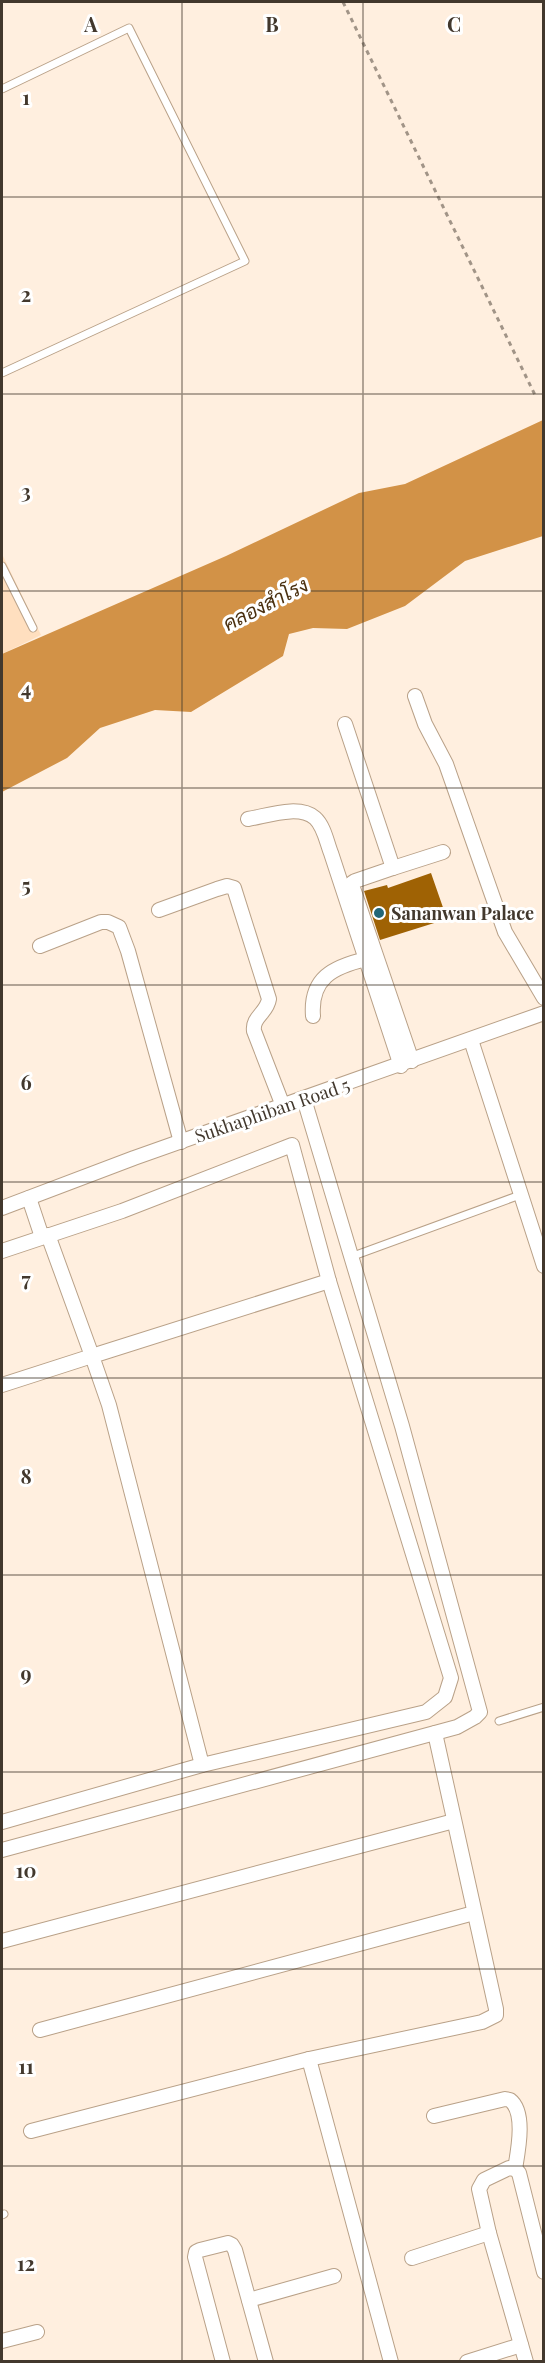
<svg xmlns="http://www.w3.org/2000/svg" width="545" height="2363" font-family="'Playfair Display',Sarabun,serif">
	<style>
		.built { fill: #ffdfbf }
		.water { fill: #d29247 }
		.building { fill: #9f6204 }
		.lines { fill: none; stroke-linecap: round; stroke-linejoin: round }
		.lane-casing { stroke: #b9a188; stroke-width: 9 }
		.street-casing { stroke: #b9a188; stroke-width: 16 }
		.path { stroke: #a19487; stroke-width: 3; stroke-dasharray: 4.5 4.5; stroke-linecap: butt }
		.lane { stroke: #fff; stroke-width: 7 }
		.street { stroke: #fff; stroke-width: 14 }
		.grid { fill: none; stroke: #42382d; stroke-width: 1.5; stroke-opacity: 0.55 }
		.poi-dot { fill: #267; stroke: #fff; stroke-width: 2 }
		.labels { text-anchor: middle; dominant-baseline: central; stroke-width: 6; stroke-linejoin: round; paint-order: stroke }
		.poi-label { font-size: 18px; font-weight: bold; fill: #42382d; stroke: #fff; text-anchor: start }
		.street-label { font-size: 18px; fill: #42382d; stroke: #fff }
		.water-label { font-size: 20px; font-style: italic; fill: #4b3111; stroke: #fff }
		.grid-label { font-size: 20px; text-anchor: middle; font-weight: bold; fill: #42382d; stroke: #fff; stroke-width: 6; stroke-linejoin: round; paint-order: stroke }
	</style>
	<rect width="100%" height="100%" fill="#ffefdf"/>
	<path class="built" d="M2 554 41 635 2 654Z"/>
	<path class="water" d="M543 420V536L465 561 405 606 347 629 313 628 289 634 283 656 191 712 155 710 100 728 67 758 2 792V654L226 556 359 493 405 484Z"/>
	<path class="building" d="M431 873 447 919 380 940 364 891 387 885 388 888Z"/>
	<g class="lines">
		<g class="lane-casing">
			<g id="lane">
				<path d="M2 89 129 28 245 261 2 373"/>
				<path d="M2 566 33 628"/>
				<path d="M356 1255 520 1195"/>
				<path d="M499 1721 544 1707"/>
				<path d="M2 2215 4 2214"/>
			</g>
		</g>
		<g class="street-casing">
			<g id="street">
				<path d="M415 696 425 724 446 764 505 932 544 998"/>
				<path d="M345 724 393 868 355 881 352 883 353 888 412 1061"/>
				<path d="M248 819C267 816 299 804 315 818 324 826 327 843 331 853L401 1066"/>
				<path d="M393 868 443 852"/>
				<path d="M159 910 217 889 227 886 234 888 269 999C267 1013 252 1017 254 1031L283 1106"/>
				<path d="M40 946 101 922H108L119 927 128 951 181 1142"/>
				<path d="M313 1016C310 978 333 967 366 959"/>
				<path d="M471 1040 544 1266"/>
				<path d="M29 1198 42 1237"/>
				<path d="M2 1208 134 1158 544 1013"/>
				<path d="M2 1251 122 1211 292 1145 329 1281 451 1678 445 1697 426 1712 202 1765 2 1822"/>
				<path d="M2 1385 92 1356 48 1235"/>
				<path d="M202 1765 109 1405 92 1356 329 1281"/>
				<path d="M2 1850 457 1727 475 1717 480 1712 402 1426 304 1099"/>
				<path d="M2 1941 454 1821"/>
				<path d="M40 2030 474 1913"/>
				<path d="M309 2059 391 2362"/>
				<path d="M434 2116 505 2099 510 2100C526 2112 518 2151 515 2169"/>
				<path d="M31 2131 309 2059 482 2022 496 2015V2009L435 1733"/>
				<path d="M412 2258 489 2233"/>
				<path d="M249 2300 334 2276"/>
				<path d="M2 2341 37 2332"/>
				<path d="M223 2362 195 2257 196 2252 200 2250 228 2243 232 2245 235 2250 266 2362"/>
				<path d="M467 2362 521 2345"/>
				<path d="M526 2362 489 2233 479 2189 484 2180 509 2168 515 2169 519 2173 544 2272"/>
			</g>
		</g>
		<path class="path" d="M343 2 535 395"/>
		<use href="#lane" class="lane"/>
		<use href="#street" class="street"/>
	</g>
	<path class="grid" d="M182 2V2362M363 2V2362M2 197H544M2 394H544M2 591H544M2 788H544M2 985H544M2 1182H544M2 1378H544M2 1575H544M2 1772H544M2 1969H544M2 2166H544"/>
	<circle class="poi-dot" cx="379" cy="913" r="6"/>
	<g class="labels">
		<g class="poi-label">
			<text x="391" y="913">Sananwan Palace</text>
		</g>
		<g class="street-label">
			<text transform="translate(272 1110) rotate(-19)">Sukhaphiban Road 5</text>
		</g>
		<g class="water-label">
			<text transform="translate(265 603) rotate(-27)">คลองสำโรง</text>
		</g>
	</g>
	<g class="grid-label">
		<text x="91" y="32">A</text>
		<text x="272" y="32">B</text>
		<text x="454" y="32">C</text>
		<text x="26" y="105">1</text>
		<text x="26" y="302">2</text>
		<text x="26" y="499">3</text>
		<text x="26" y="696">4</text>
		<text x="26" y="893">5</text>
		<text x="26" y="1090">6</text>
		<text x="26" y="1287">7</text>
		<text x="26" y="1484">8</text>
		<text x="26" y="1681">9</text>
		<text x="26" y="1878">10</text>
		<text x="26" y="2074">11</text>
		<text x="26" y="2271">12</text>
	</g>
	<rect width="545" height="2363" fill="none" stroke="#42382d" stroke-width="6"/>
</svg>
